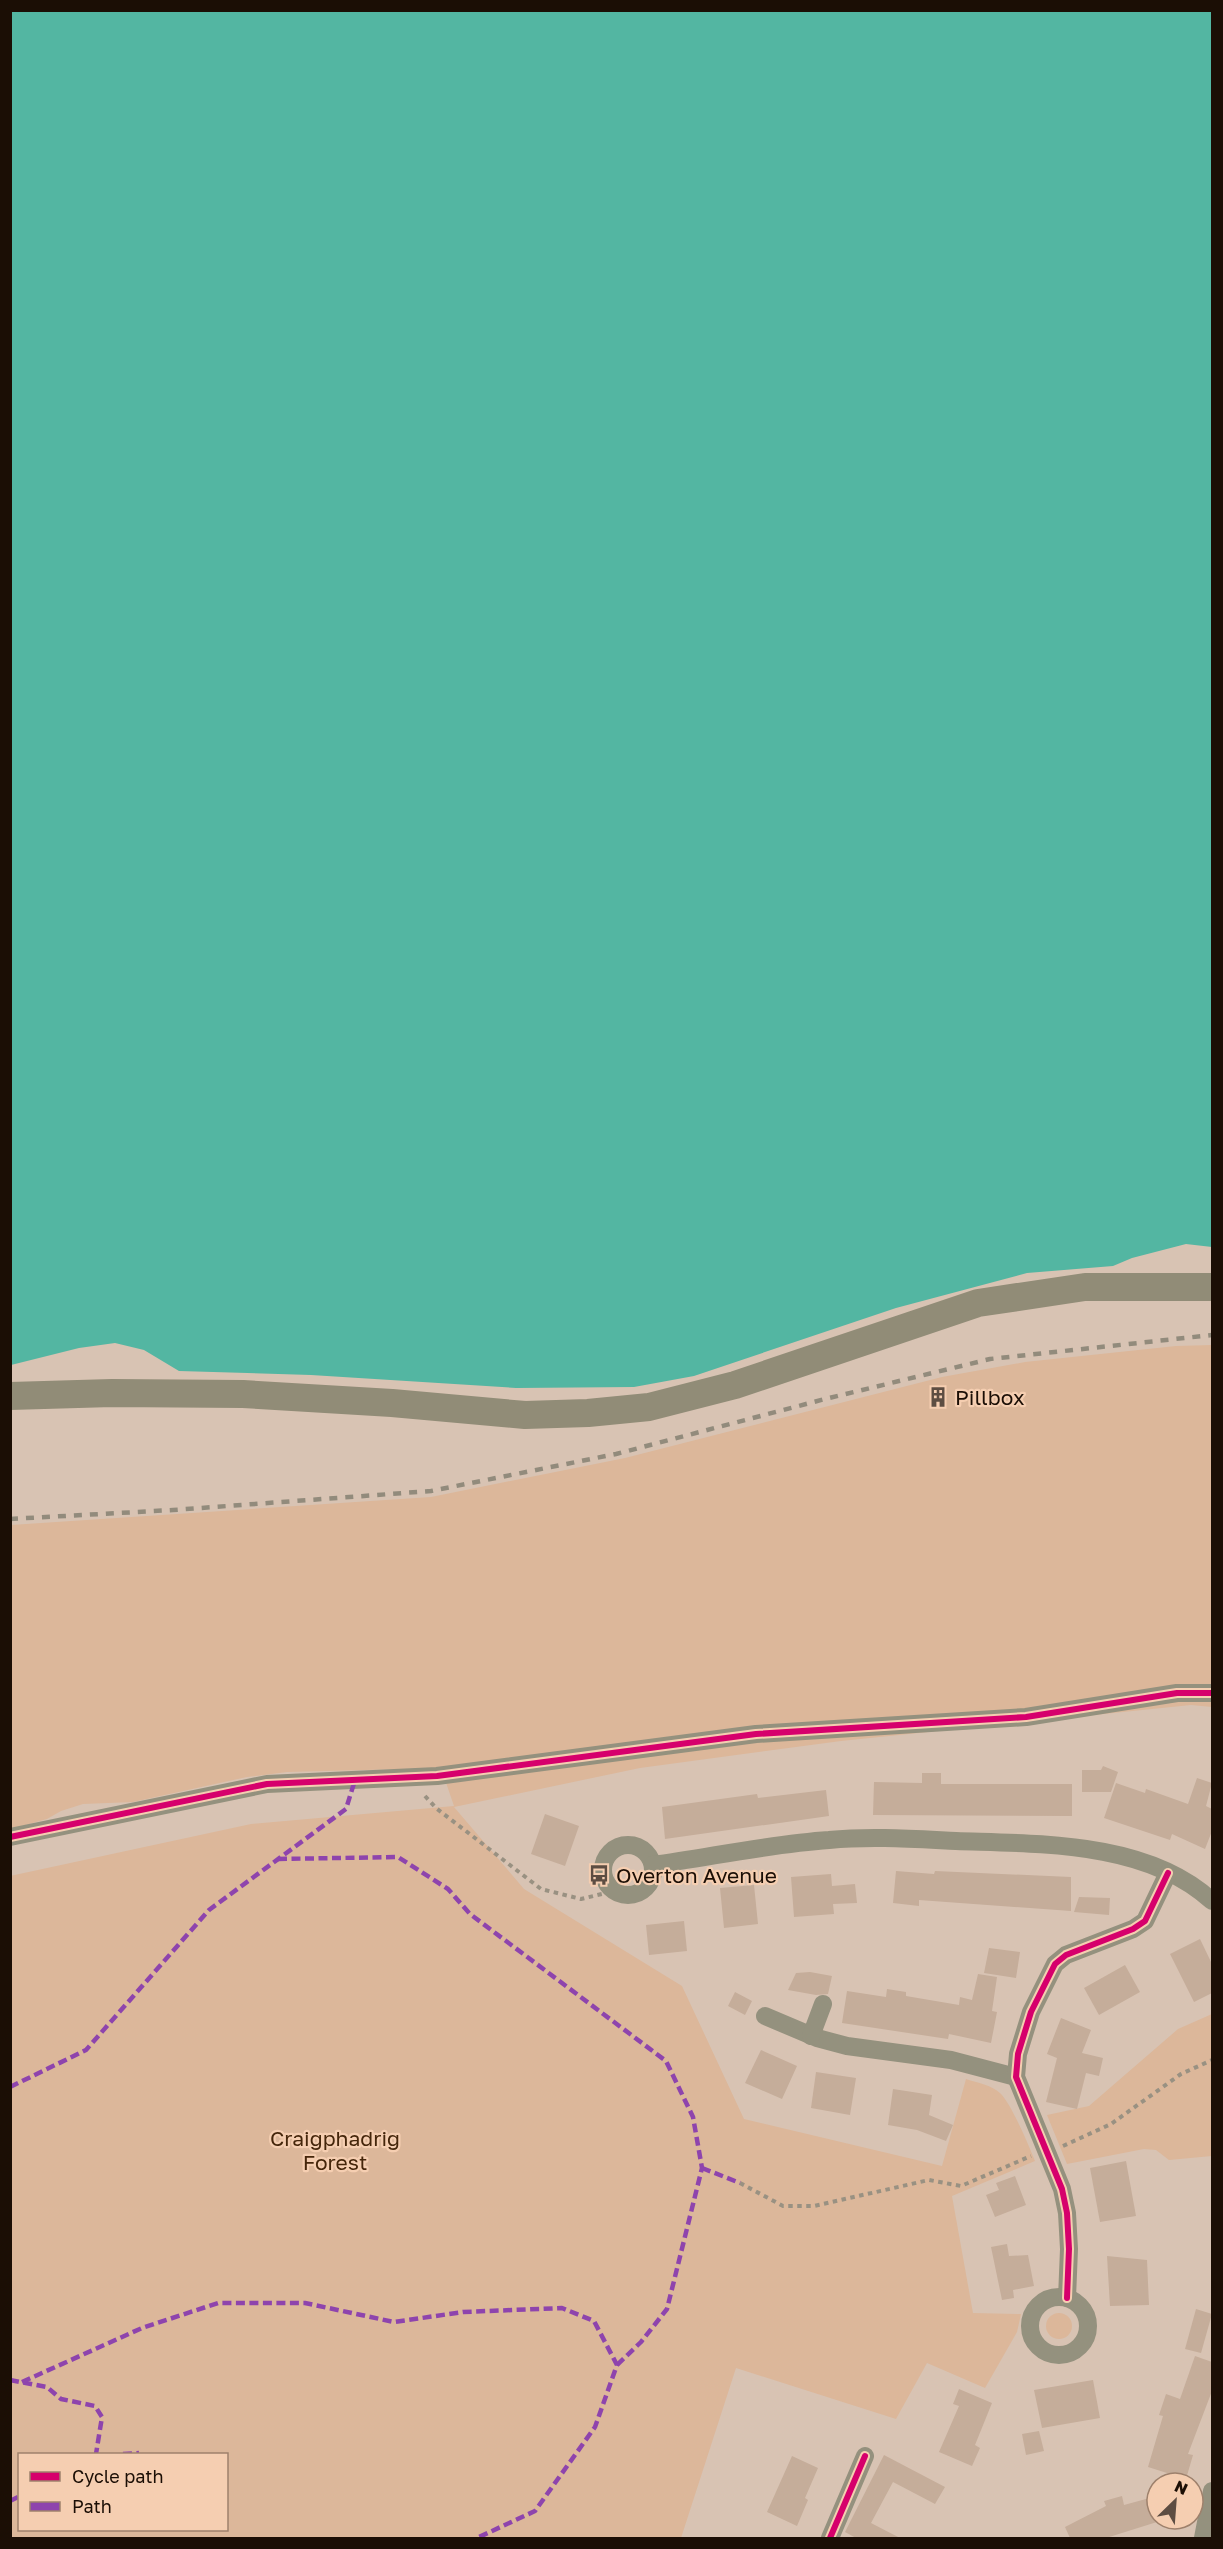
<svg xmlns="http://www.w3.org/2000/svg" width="1223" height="2549" font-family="'Golos Text',sans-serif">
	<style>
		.green { fill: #dcb79a; fill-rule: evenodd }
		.water { fill: #53b6a2 }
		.building { fill: #c5ad9a }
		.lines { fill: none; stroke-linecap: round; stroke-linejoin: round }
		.path { stroke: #999182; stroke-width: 4; stroke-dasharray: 4.5 4.5; stroke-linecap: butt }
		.street { stroke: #94917e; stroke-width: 18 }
		.primary { stroke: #918c77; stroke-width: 28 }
		.rail { stroke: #928b7c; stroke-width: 4.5; stroke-dasharray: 8 8; stroke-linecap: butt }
		.quiet { stroke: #8e44ad; stroke-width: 4.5; stroke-dasharray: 9 4.5; stroke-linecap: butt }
		.cycleway-casing { stroke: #f5ceb1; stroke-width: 10 }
		.cycleway { stroke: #d6006c; stroke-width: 6 }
		.labels { text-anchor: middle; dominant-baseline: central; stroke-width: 4.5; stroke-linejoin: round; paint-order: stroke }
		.poi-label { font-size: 21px; fill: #1b0e05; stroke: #f5ceb1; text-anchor: start }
		.park-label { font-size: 21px; fill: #45260b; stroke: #f5ceb1 }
	</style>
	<rect width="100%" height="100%" fill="#d8c3b3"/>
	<g class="green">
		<path d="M1212 1345V1707L1191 1705 841 1741 640 1768 454 1807 524 1889 682 1986 744 2119 942 2166 966 2079C978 2083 991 2085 1000 2093 1011 2103 1029 2146 1035 2161L952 2196 973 2313 1021 2314 1017 2332 985 2388 927 2363 896 2419 736 2368 681 2538H11L10 1876 251 1824 454 1806 441 1768 287 1772 247 1777 133 1802 83 1804 61 1811 47 1819 11 1829V1525L431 1497 625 1458 942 1377 1025 1362 1176 1346ZM20 2454H226V2530H20Z"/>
		<path d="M1212 2014V2156L1169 2160 1156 2150 1144 2149 1067 2164 1047 2115 1089 2106 1178 2029Z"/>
		<circle cx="1059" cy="2326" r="13"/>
	</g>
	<path class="water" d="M11 10 1212 11V1247L1186 1244 1132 1258 1113 1266 1027 1273 896 1308 694 1376 634 1387 516 1388 311 1375 179 1371 144 1350 115 1343 79 1348 11 1365Z"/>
	<g class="building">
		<path d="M1103 1766 1118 1772 1111 1792H1082V1770H1101Z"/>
		<path d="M922 1773H941V1784H1072V1816L873 1815 874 1782 922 1783Z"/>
		<path d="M1197 1778 1212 1783 1206 1806 1212 1809V1831L1205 1849 1172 1834 1170 1840 1104 1818 1116 1783 1145 1793 1146 1789 1188 1804Z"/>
		<path d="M826 1790 829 1816 665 1839 662 1807 757 1794 758 1798Z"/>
		<path d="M545 1814 579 1826 565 1866 531 1854Z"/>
		<path d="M896 1871 934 1874 935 1871 1071 1877V1911L919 1900V1906L893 1903Z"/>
		<path d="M831 1874 832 1886 855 1884 857 1903 833 1904 834 1914 794 1917 791 1877Z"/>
		<path d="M754 1885 758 1924 724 1928 720 1888Z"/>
		<path d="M1079 1897 1110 1898 1109 1915 1074 1912Z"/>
		<path d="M684 1921 687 1951 649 1955 646 1925Z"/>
		<path d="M1200 1939 1212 1964V1993L1194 2002 1170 1954Z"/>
		<path d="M989 1948 1020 1952 1016 1978 984 1973Z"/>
		<path d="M1125 1965 1140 1992 1099 2015 1084 1988Z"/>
		<path d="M810 1972 832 1976 828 1994 816 1995 788 1990 796 1973Z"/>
		<path d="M978 1974 997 1977 992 2011 997 2012 991 2043 949 2034 948 2039 842 2023 847 1991 886 1997 887 1989 906 1992V1996L959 2005 960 1997 972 2000Z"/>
		<path d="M735 1992 752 2001 745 2015 728 2006Z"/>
		<path d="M1061 2018 1091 2030 1082 2053 1103 2058 1099 2076 1086 2073 1077 2109 1046 2102 1057 2058 1047 2054Z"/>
		<path d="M761 2050 797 2066 782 2099 745 2083Z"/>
		<path d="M816 2072 856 2078 850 2115 811 2108Z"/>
		<path d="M893 2089 932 2095 929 2115 953 2125 946 2141 917 2130 888 2125Z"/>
		<path d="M1126 2161 1136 2216 1100 2222 1090 2168Z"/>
		<path d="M1015 2176 1026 2205 995 2217 986 2195 999 2190 996 2183Z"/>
		<path d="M1007 2244 1009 2256 1028 2255 1034 2286 1013 2290 1014 2298 1002 2300 991 2247Z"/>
		<path d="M1107 2256 1147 2260 1149 2305 1110 2306Z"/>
		<path d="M1196 2309 1212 2314 1201 2353 1185 2349Z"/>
		<path d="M1195 2356 1212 2362V2391L1188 2454 1193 2455 1186 2479 1148 2467 1163 2416 1159 2415 1166 2394 1180 2399Z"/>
		<path d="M1093 2380 1100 2418 1042 2428 1034 2390Z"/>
		<path d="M959 2389 992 2403 975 2445 980 2448 972 2466 939 2452 959 2406 953 2404Z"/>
		<path d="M1039 2431 1044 2451 1026 2455 1022 2434Z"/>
		<path d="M884 2455 945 2487 935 2504 893 2482 871 2523 900 2538H856L845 2532Z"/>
		<path d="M792 2456 818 2468 805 2498 808 2500 797 2526 767 2512Z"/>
		<path d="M1122 2496 1124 2505 1157 2496V2522L1106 2538H1070L1065 2527 1106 2506 1104 2501Z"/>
	</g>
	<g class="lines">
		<g class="path">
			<path d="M425 1796 436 1808 541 1889 581 1899 614 1891"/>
			<path d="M1063 2146 1111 2124 1181 2074 1212 2060"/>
			<path d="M740 2183 783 2206H814L929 2180 961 2186 1031 2156"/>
		</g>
		<g class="street">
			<path d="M10 1837 267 1784 437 1776 756 1734 1026 1717 1177 1693H1212"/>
			<circle cx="628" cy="1870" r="25"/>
			<path d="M653 1865C711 1857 770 1844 829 1840 871 1836 914 1839 956 1841 1039 1844 1147 1841 1212 1901"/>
			<path d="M765 2016 817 2038 847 2046 951 2060 1016 2077"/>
			<path d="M811 2036 823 2004"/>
			<circle cx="1059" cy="2326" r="29"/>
			<path d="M1067 2298 1069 2249 1067 2213 1062 2189 1016 2077 1018 2054 1031 2012 1055 1964 1066 1955 1133 1929 1145 1921 1168 1873"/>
			<path d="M830 2538 865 2456"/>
			<path d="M1203 2538 1212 2491"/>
		</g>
		<path class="primary" d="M10 1396 112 1393 243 1394 392 1403 525 1415 588 1413 649 1407 735 1385 978 1303 1085 1287H1212"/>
		<path class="rail" d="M10 1519 173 1510 431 1491 616 1454 825 1399 990 1359 1212 1335"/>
		<g class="quiet">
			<path d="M278 1859 398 1857 448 1889 470 1914 666 2061 693 2117 702 2168 667 2309 641 2342 617 2365"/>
			<path d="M10 2087 86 2050 209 1910 346 1809 355 1780"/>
			<path d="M702 2168 740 2183"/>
			<path d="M10 2380 47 2387 61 2399 95 2406 102 2417 96 2454"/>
			<path d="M22 2382 142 2328 218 2303H305L394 2322 463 2312 562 2308 594 2321 617 2365 595 2427 535 2511 477 2538"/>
			<path d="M123 2454 139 2453"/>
			<path d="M10 2501 20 2496"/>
		</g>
		<g class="cycleway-casing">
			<g id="cycleway">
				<path d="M10 1837 267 1784 437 1776 756 1734 1026 1717 1177 1693H1212"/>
				<path d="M1067 2298 1069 2249 1067 2213 1062 2189 1016 2077 1018 2054 1031 2012 1055 1964 1066 1955 1133 1929 1145 1921 1168 1873"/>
				<path d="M830 2538 865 2456"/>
			</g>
		</g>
		<use href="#cycleway" class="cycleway"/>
	</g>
	<defs>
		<g id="building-bare" transform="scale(1.62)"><path d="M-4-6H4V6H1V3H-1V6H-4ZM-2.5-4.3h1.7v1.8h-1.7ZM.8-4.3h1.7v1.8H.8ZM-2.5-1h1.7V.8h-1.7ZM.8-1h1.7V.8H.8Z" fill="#5d4d42" stroke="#f5ceb1" stroke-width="2.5" paint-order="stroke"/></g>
		<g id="bus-bare" transform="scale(1.62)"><path d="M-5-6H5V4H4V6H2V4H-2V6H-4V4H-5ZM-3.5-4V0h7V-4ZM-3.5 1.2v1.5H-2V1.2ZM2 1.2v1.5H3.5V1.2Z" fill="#5d4d42" stroke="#f5ceb1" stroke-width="2.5" paint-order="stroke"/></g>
	</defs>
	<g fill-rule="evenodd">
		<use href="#building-bare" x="938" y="1397"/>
		<use href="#bus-bare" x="599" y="1875"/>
	</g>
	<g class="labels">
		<g class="poi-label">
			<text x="955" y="1397">Pillbox</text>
			<text x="616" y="1875">Overton Avenue</text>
		</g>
		<g class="park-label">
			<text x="335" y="2138">Craigphadrig<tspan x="335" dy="24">Forest</tspan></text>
		</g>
	</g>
	<rect width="1223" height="2549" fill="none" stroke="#1b0e05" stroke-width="24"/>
	<rect x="18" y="2453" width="210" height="78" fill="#f5ceb1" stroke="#9e816c" stroke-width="1.5"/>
	<rect x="30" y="2472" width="30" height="9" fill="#d6006c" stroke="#9e816c" stroke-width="1.5"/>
	<text x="72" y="2483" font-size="18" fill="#1b0e05">Cycle path</text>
	<rect x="30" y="2502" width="30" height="9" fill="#8e44ad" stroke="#9e816c" stroke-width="1.5"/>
	<text x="72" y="2513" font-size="18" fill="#1b0e05">Path</text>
	<g transform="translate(1175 2501) rotate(25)"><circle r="28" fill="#f5ceb1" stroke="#9e816c" stroke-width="1.5"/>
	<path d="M0-4.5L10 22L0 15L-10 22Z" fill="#5d4d42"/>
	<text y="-9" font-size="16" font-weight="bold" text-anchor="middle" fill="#1b0e05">N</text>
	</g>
</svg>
